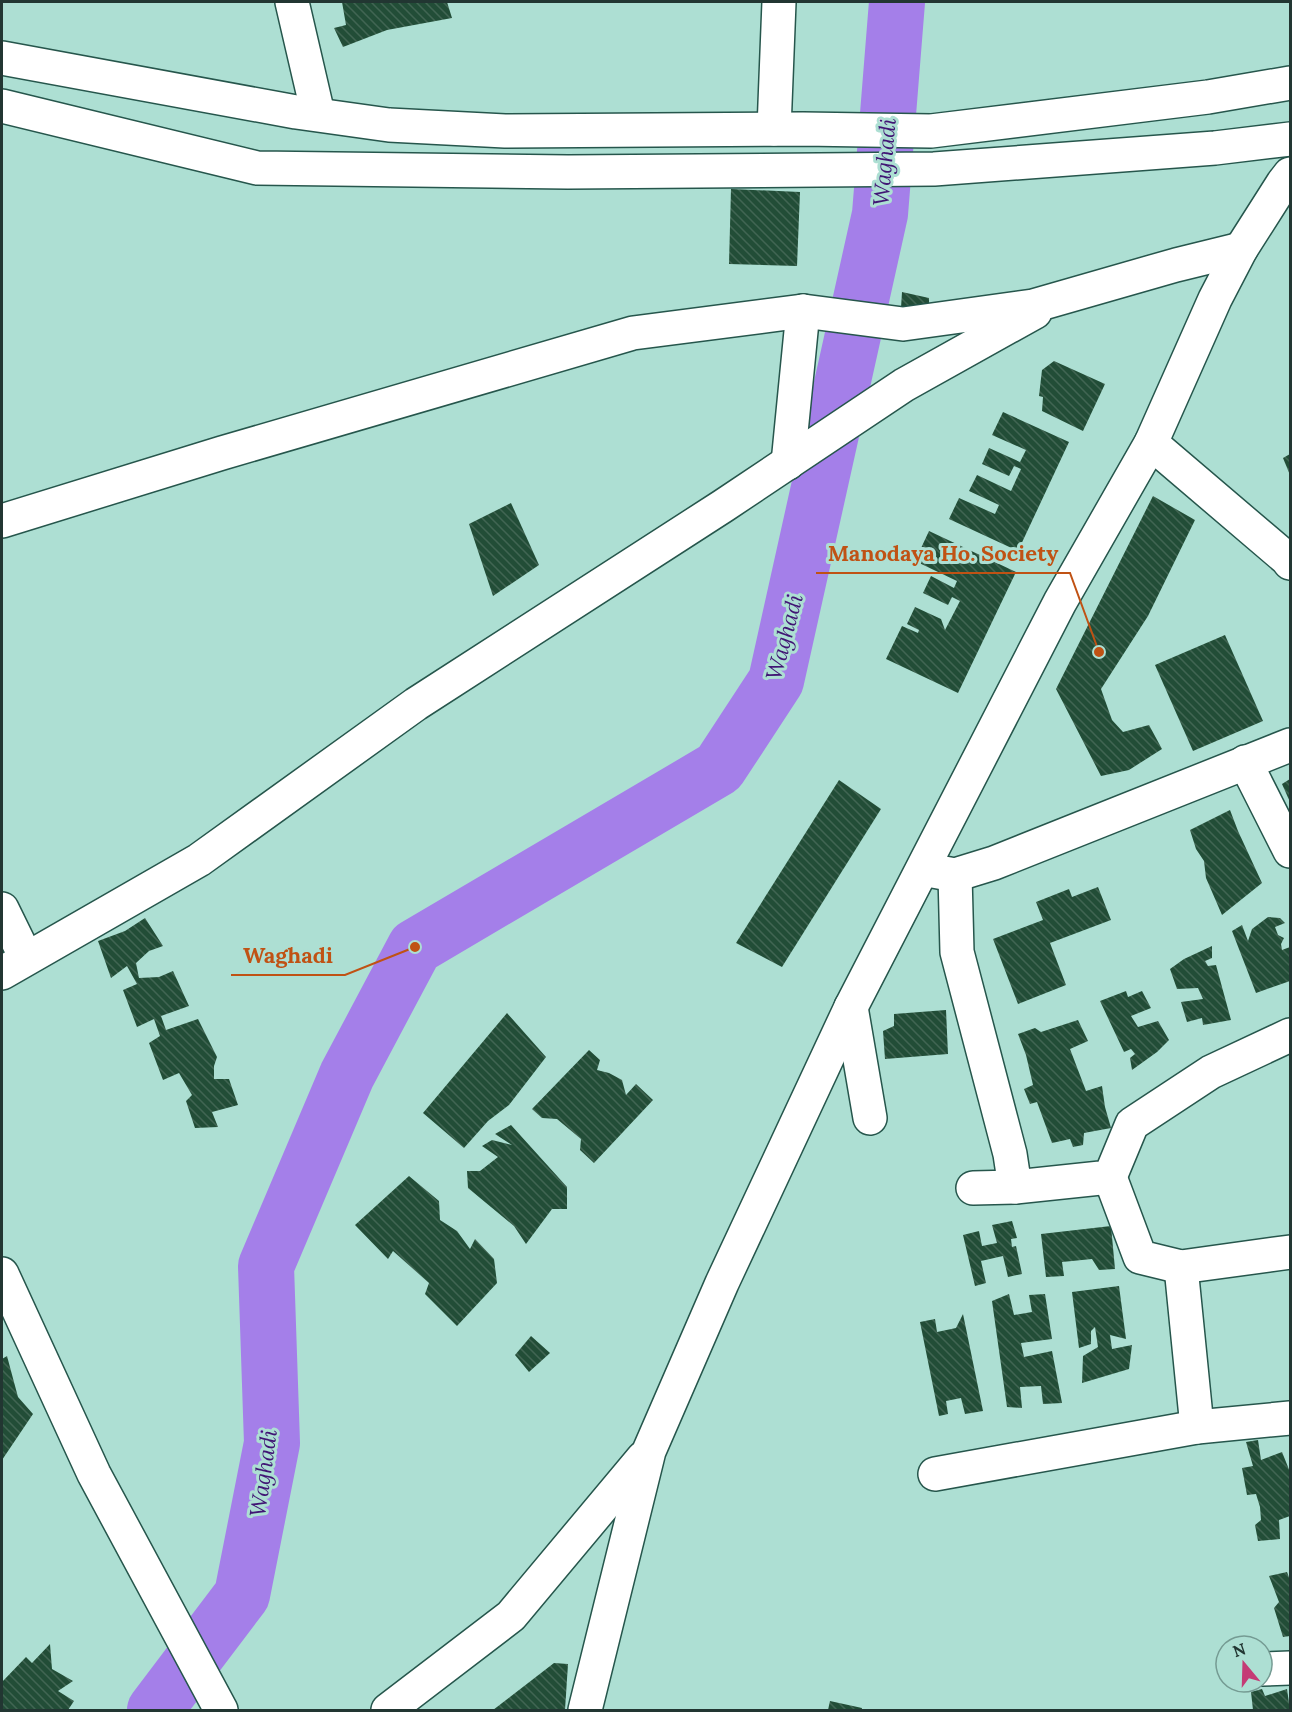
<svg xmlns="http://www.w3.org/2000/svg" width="1292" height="1712" font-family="Lora,serif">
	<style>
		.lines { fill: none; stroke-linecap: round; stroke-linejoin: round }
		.river { stroke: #a47fe9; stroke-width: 56 }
		.building { fill: url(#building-back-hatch) }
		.minor-casing { stroke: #26564c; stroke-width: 36 }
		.major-casing { stroke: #26564c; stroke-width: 36 }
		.minor { stroke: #fff; stroke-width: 33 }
		.major { stroke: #fff; stroke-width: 33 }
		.labels { text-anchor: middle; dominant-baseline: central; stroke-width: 6; stroke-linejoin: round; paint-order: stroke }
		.water-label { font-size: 22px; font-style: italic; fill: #401574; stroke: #addfd3 }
		.leader { fill: none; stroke: #c05214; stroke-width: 2 }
		.callout-dot { fill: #c05214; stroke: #addfd3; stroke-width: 2 }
		.callout-label { font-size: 22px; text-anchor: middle; font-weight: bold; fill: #c05214; stroke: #addfd3; stroke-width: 6; stroke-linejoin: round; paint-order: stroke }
	</style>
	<defs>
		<pattern id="building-back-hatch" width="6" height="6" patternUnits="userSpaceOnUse" patternTransform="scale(1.5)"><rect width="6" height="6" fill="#224d37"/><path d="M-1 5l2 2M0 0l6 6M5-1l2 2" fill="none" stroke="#416553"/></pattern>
	</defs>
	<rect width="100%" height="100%" fill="#addfd3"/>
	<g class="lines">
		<path class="river" d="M155 1710 242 1595 272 1443 266 1266 347 1075 415 947 719 768 776 681 880 214 897 2"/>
	</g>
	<g class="building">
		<path d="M342 2H447L452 18 387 30 343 47 334 28 346 25Z"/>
		<path d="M731 189 800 192 797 266 729 264Z"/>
		<path d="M902 292 929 298V311L901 308Z"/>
		<path d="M1054 361 1105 384 1083 431 1042 411 1043 397 1039 396 1042 370Z"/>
		<path d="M1003 412 1069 442 1018 551 949 519 959 498 995 514 999 505 969 491 977 475 1011 491 1021 469 1014 466 1009 476 982 464 989 448 1020 462 1026 450 992 435Z"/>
		<path d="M1290 454V475L1283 458Z"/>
		<path d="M1153 496 1195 520 1148 616 1101 689 1112 720 1123 732 1149 725 1162 749 1129 770 1101 776 1056 689Z"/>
		<path d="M511 503 539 565 493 596 469 524Z"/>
		<path d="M929 531 1016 572 958 693 886 659 902 626 918 633 919 630 907 624 915 607 941 619 945 630 960 601 952 597 948 605 923 593 931 576 954 588 957 581 915 561Z"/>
		<path d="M1225 635 1263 721 1193 751 1155 665Z"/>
		<path d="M1290 779V802L1282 784Z"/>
		<path d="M839 780 881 809 782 967 736 943Z"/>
		<path d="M1230 810 1238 831 1262 883 1222 915 1206 878 1204 861 1196 849 1190 830Z"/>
		<path d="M1098 887 1111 920 1050 943 1066 985 1018 1004 993 939 1043 920 1036 902 1069 889 1072 897Z"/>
		<path d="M1268 917 1280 918 1285 923 1275 927 1278 935 1284 938 1281 944 1282 950 1290 947V981L1256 993 1232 931 1242 925 1248 941 1252 929Z"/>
		<path d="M145 918 163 946 149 951 136 963 139 978 159 977 173 971 189 1006 161 1016 166 1030 198 1019 217 1057 214 1066V1079H229L238 1105 212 1112 218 1127 195 1128 186 1101 192 1095 179 1073 163 1080 149 1043 160 1036 154 1019 137 1027 123 990 137 984 127 966 111 978 98 941 125 931Z"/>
		<path d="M1212 946V958L1205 961 1208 966 1216 965 1231 1020 1203 1025 1202 1018 1187 1022 1181 1002 1203 999 1198 988 1177 989 1170 969 1184 959Z"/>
		<path d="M1126 991 1128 997 1142 991 1151 1008 1131 1016 1138 1027 1158 1021 1169 1040 1157 1052 1132 1070 1130 1058 1135 1054 1131 1049 1124 1052 1100 1001Z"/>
		<path d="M946 1010 948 1054 885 1059 883 1031 894 1026V1014Z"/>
		<path d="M507 1013 546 1057 509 1105 488 1121 464 1148 423 1113Z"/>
		<path d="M1078 1020 1088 1041 1070 1049 1086 1091 1102 1086 1105 1107 1111 1128 1084 1133 1083 1145 1073 1147 1070 1139 1052 1143 1037 1102 1030 1104 1024 1089 1033 1085 1026 1055 1018 1034 1035 1028 1041 1032Z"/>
		<path d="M589 1050 600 1060 597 1070 609 1073 622 1080 626 1095 636 1084 653 1100 594 1163 580 1150 581 1139 557 1119 542 1118 532 1109Z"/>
		<path d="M511 1125 567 1187V1209H552L526 1244 514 1226 468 1188 467 1171H480L498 1157 482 1146 492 1140 512 1145 495 1134Z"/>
		<path d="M409 1176 439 1201 440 1220 457 1231 470 1249 475 1239 494 1259 497 1283 457 1326 425 1294 429 1283 393 1251 388 1259 355 1225Z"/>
		<path d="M1012 1221 1017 1238 1011 1239 1012 1247 1016 1246 1022 1274 1008 1277 1003 1256 981 1261 986 1283 975 1286 963 1235 979 1231 982 1246 997 1243 992 1225Z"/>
		<path d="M1111 1226 1115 1269 1099 1270 1092 1259 1062 1262 1064 1276 1046 1277 1041 1234Z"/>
		<path d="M1119 1286 1126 1339 1110 1335 1112 1349 1132 1345 1129 1369 1082 1383 1083 1356 1098 1347 1095 1327 1091 1331V1344L1079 1348 1072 1292Z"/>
		<path d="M1009 1294 1014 1315 1032 1312 1029 1295 1045 1294 1052 1339 1021 1343 1024 1357 1052 1351 1062 1403 1043 1404 1041 1386 1020 1387 1022 1408 1007 1407 992 1301Z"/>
		<path d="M963 1314 983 1411 965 1414 961 1398 946 1401 948 1414 939 1416 920 1322 935 1319 937 1332 956 1328Z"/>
		<path d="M531 1336 550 1353 529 1372 515 1355Z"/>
		<path d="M7 1356 18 1397 33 1414 2 1460V1359Z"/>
		<path d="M1258 1440 1261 1460 1282 1452 1290 1472V1516L1279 1520 1280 1539 1258 1541 1255 1525 1261 1520 1260 1507 1256 1494 1247 1495 1242 1468 1253 1466 1246 1442Z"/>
		<path d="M1287 1572 1290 1580V1636L1283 1637 1274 1608 1279 1602 1269 1576Z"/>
		<path d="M50 1644 52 1669 73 1681 58 1691 74 1701 68 1710H2V1682L26 1657 32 1663Z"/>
		<path d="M554 1663 568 1664 565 1710H493Z"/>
		<path d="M1262 1689 1265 1696 1287 1689 1290 1710H1253L1251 1692Z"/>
		<path d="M830 1701 862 1708V1710H828Z"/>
	</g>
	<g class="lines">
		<g class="minor-casing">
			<g id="minor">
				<path d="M292 2 318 114"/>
				<path d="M774 129 779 2"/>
				<path d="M1151 443 1287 559 1290 563"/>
				<path d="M788 463 803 311"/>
				<path d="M2 521 222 453 633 333 803 311 903 324 1033 306 1176 265 1241 249"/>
				<path d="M1245 762 1290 851"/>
				<path d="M933 871 955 875 994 863 1290 745"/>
				<path d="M955 875 957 952 1010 1154 1015 1187 1110 1177 1132 1124 1211 1072 1290 1035"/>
				<path d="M2 909 26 958"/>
				<path d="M2 973 199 860 416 704 723 506 904 385 1035 312"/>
				<path d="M851 1007 870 1118"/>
				<path d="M1110 1177 1140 1257 1181 1267 1290 1252"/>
				<path d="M973 1188 1015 1187"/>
				<path d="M1181 1267 1197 1427"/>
				<path d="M2 1274 94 1474 221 1710"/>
				<path d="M935 1474 1197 1427 1290 1418"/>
				<path d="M1262 1669 1290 1668"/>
				<path d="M388 1710 511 1616 643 1458"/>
				<path d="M585 1710 649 1451 722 1283 851 1007 1060 602 1151 443 1215 299 1241 249 1283 183 1290 174"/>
			</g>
		</g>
		<g class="major-casing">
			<g id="major">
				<path d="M2 58 296 112 389 125 505 131 803 129 931 131 1208 97 1290 83"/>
				<path d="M2 106 257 168 568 172 934 169 1215 148 1290 139"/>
			</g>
		</g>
		<use href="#minor" class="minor"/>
		<use href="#major" class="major"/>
	</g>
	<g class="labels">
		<g class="water-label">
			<text transform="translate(884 162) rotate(-85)">Waghadi</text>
			<text transform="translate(784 637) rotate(-75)">Waghadi</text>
			<text transform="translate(263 1473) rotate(-82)">Waghadi</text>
		</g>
	</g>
	<path class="leader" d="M1099 652L1070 573H816M415 947L345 975H231"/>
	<g class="callout-dot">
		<circle cx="1099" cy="652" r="6"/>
		<circle cx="415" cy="947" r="6"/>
	</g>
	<g class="callout-label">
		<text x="943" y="561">Manodaya Ho. Society</text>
		<text x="288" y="963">Waghadi</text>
	</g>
	<rect width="1292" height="1712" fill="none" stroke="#223632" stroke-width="6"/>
	<g transform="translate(1244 1664) rotate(341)"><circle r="28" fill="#addfd3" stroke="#759b93" stroke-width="1.5"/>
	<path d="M0-4.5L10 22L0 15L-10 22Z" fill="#c43b75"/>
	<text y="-9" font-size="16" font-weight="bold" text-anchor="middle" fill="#223632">N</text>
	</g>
</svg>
